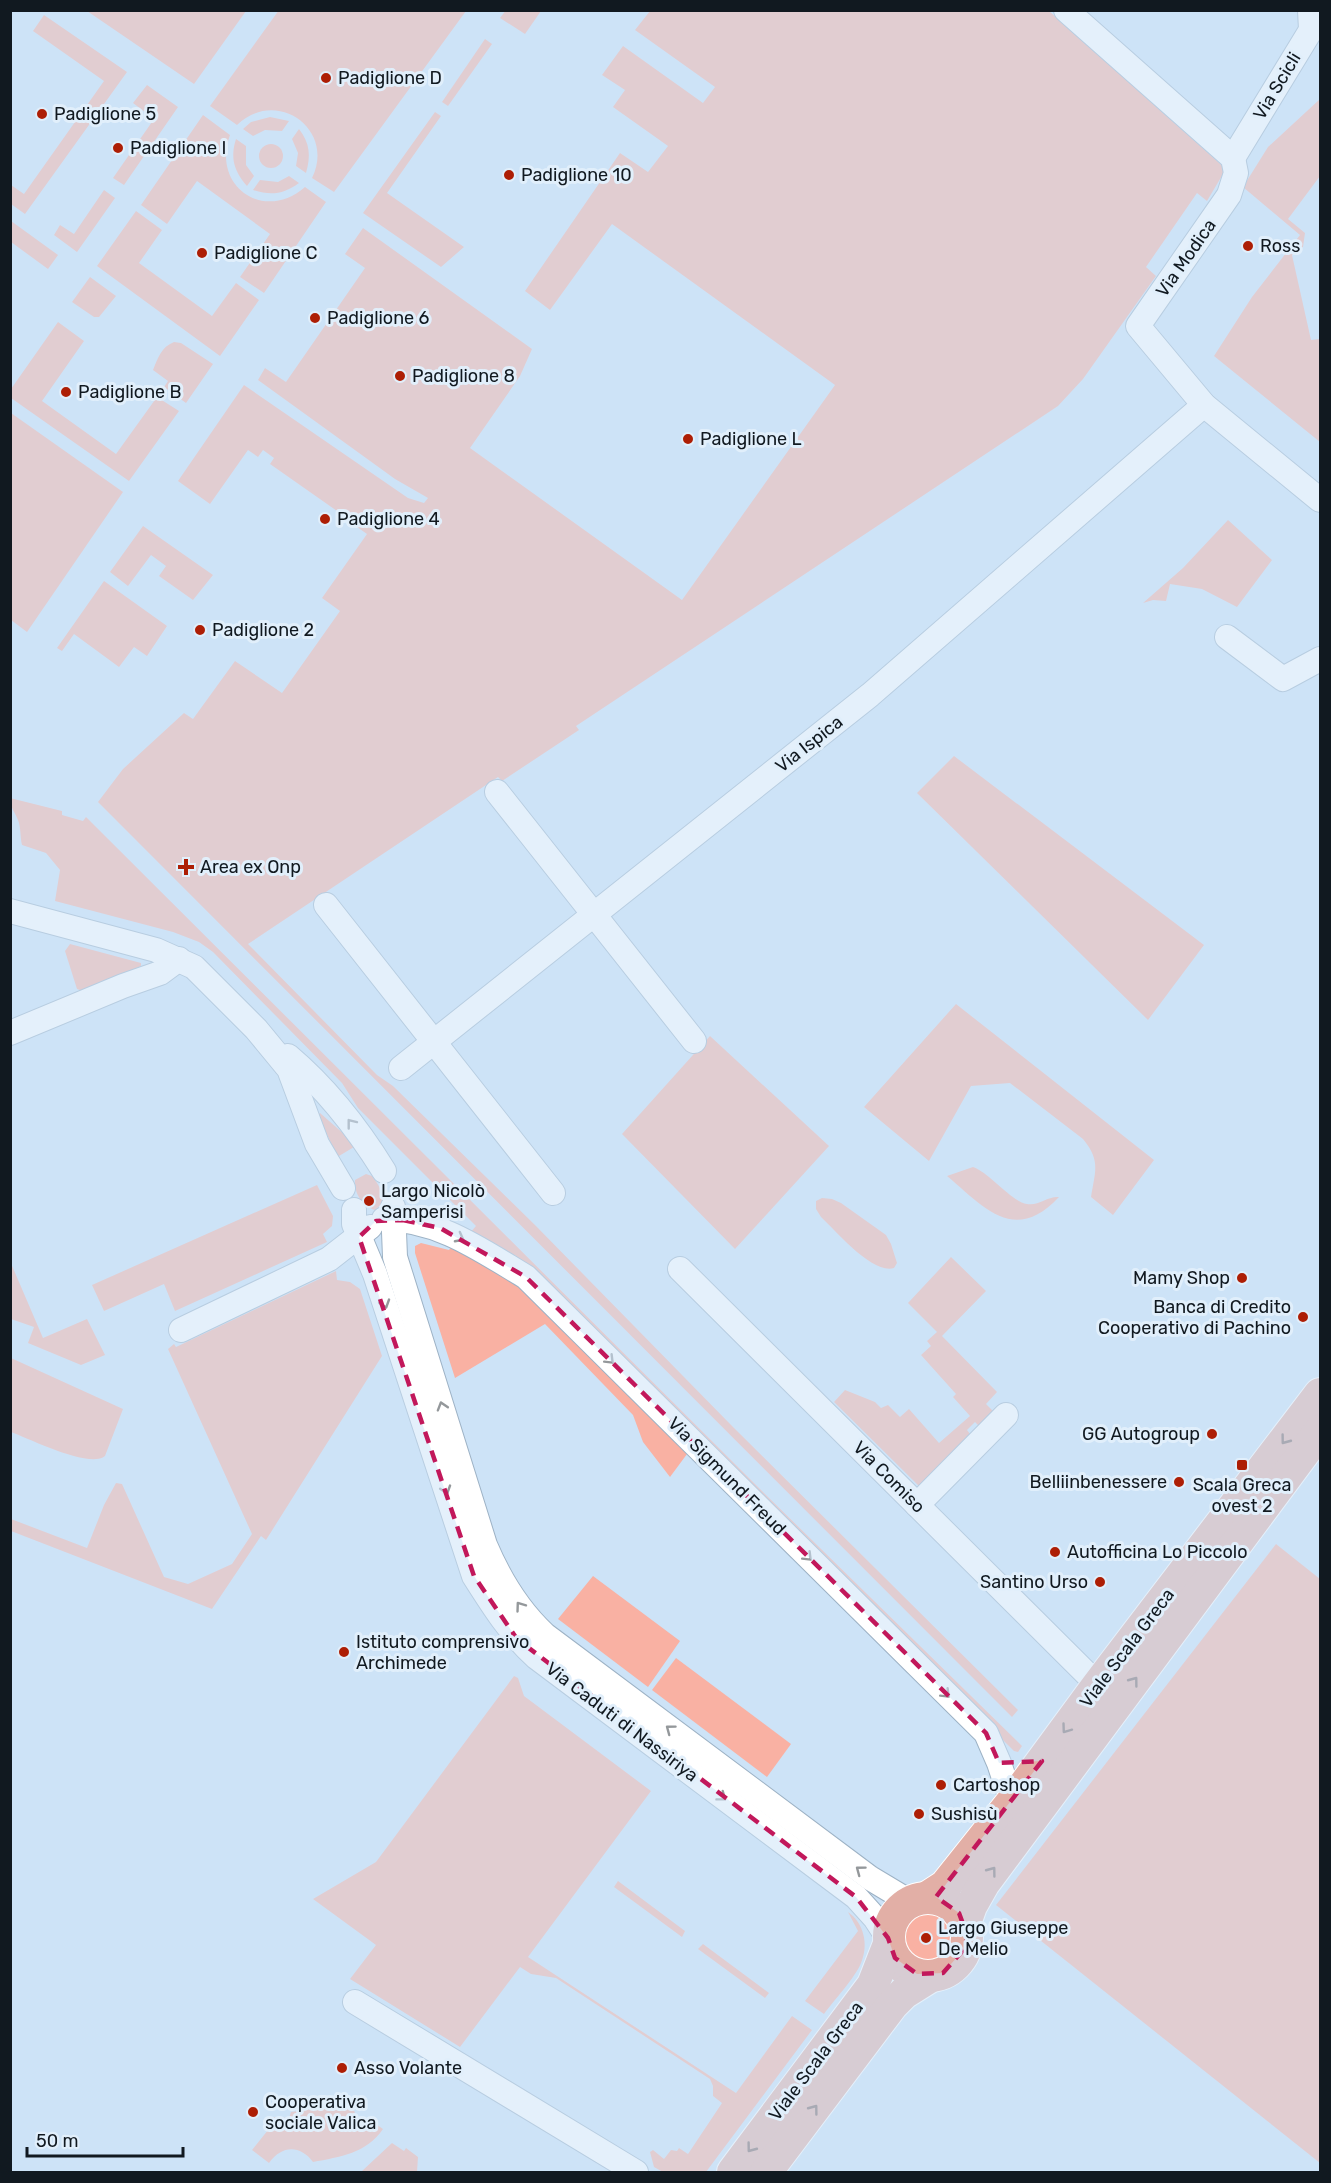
<svg xmlns="http://www.w3.org/2000/svg" width="1331" height="2183" font-family="Rubik,sans-serif">
	<style>
		.green { fill: #f9b1a3 }
		.lines { fill: none; stroke-linecap: round; stroke-linejoin: round }
		.minor-casing { stroke: #9db2c5; stroke-width: 26 }
		.major-casing { stroke: #fff; stroke-width: 34 }
		.minor { stroke: #fff; stroke-width: 24 }
		.major { stroke: #e2afa6; stroke-width: 32 }
		.oneway { stroke: #94989b }
		.oneway2 { stroke: #7a6463 }
		.marked { fill: none; stroke: #c2185b; stroke-width: 4.5; stroke-dasharray: 12 8; stroke-linejoin: round }
		.poi-dot { fill: #ad1e05; stroke: #e1effb; stroke-width: 2 }
		.labels { text-anchor: middle; dominant-baseline: central; stroke-width: 6; stroke-linejoin: round; paint-order: stroke }
		.poi-label { font-size: 18px; fill: #111920; stroke: #e1effb; text-anchor: start }
		.street-label { font-size: 18px; fill: #111920; stroke: #e1effb }
	</style>
	<rect width="100%" height="100%" fill="#cde3f7"/>
	<g class="green">
		<path d="M279 10 466 11 334 192 312 178C336 129 276 87 237 125L210 106Z"/>
		<path d="M506 10H541V11L525 34 500 18Z"/>
		<path d="M87 11H246L194 84Z"/>
		<path d="M650 11H1049L1226 169 1207 201 1197 193 1146 267 1156 276 1083 379 1058 406 576 726 579 730 502 781 498 777 248 944 377 1075 393 1086 536 1226 733 1427 1018 1710 1012 1717 98 802 123 769 184 713 193 719 235 661 282 693 340 611 322 598 367 534 357 527 361 520 351 512 347 518 270 464 274 458 263 450 258 457 248 450 210 504 178 481 244 385 408 498 424 503 428 498 395 479 258 380 265 368 286 382 365 268 345 254 363 228 532 349 520 376 470 448 682 600 835 385 612 224 550 310 525 291 620 153 648 172 668 146 613 107 625 90 602 75 623 46 703 103 715 87 635 30Z"/>
		<path d="M44 15 127 72 25 214 11 204V185L24 194 104 81 33 31Z"/>
		<path d="M485 39 492 44 448 106 442 102Z"/>
		<path d="M147 85 178 107 124 185 113 178 154 119 133 103Z"/>
		<path d="M1320 99V176L1288 219 1305 233 1303 247 1292 255 1311 340 1320 339V442L1214 356 1252 297 1300 235 1243 187 1268 147Z"/>
		<path d="M435 112 441 116 387 193 464 247 441 267 363 213Z"/>
		<path d="M203 115 230 135C211 186 264 223 305 187L326 202 264 293 240 277 270 234 197 181 167 224 141 205Z"/>
		<path d="M270 117 289 121 282 131 265 130 253 136 243 129 251 122Z"/>
		<path d="M299 129C310 143 311 156 306 173L296 166 298 153 292 139Z"/>
		<path d="M236 139 246 146V165L254 176 247 186C234 171 230 158 236 139Z"/>
		<circle cx="271" cy="156" r="12"/>
		<path d="M289 176 299 183C284 194 271 196 253 190L260 180 278 182Z"/>
		<path d="M104 190 115 198 77 252 54 235 60 225 74 234Z"/>
		<path d="M136 211 162 230 139 263 212 316 236 283 259 300 220 356 97 266Z"/>
		<path d="M11 221 58 255 48 269 11 242Z"/>
		<path d="M90 277 116 296 99 317H94L72 302Z"/>
		<path d="M58 322 84 341 42 401 116 454 157 397 179 411 129 481 11 398V389Z"/>
		<path d="M174 342 181 343 213 364 186 403 164 387 168 381 153 370C158 358 161 347 174 342Z"/>
		<path d="M11 413 123 492 27 632 11 620Z"/>
		<path d="M1228 520 1272 560 1237 607 1202 589 1170 584 1166 601 1153 600 1143 603 1183 568Z"/>
		<path d="M143 526 213 575 193 600 159 576 166 566 151 555 128 586 110 572Z"/>
		<path d="M104 581 167 626 147 656 134 647 119 667 74 634 62 651 57 648Z"/>
		<path d="M954 756 1204 945 1148 1020 917 793Z"/>
		<path d="M10 798 62 811V815L83 821 86 817 768 1497 1022 1746 1018 1752 1014 1751 515 1255 510 1257 469 1234 476 1226 358 1108 342 1083 213 952 199 942 173 932 55 901 60 870 46 853 22 845C20 837 21 827 18 820 14 810 11 810 10 798Z"/>
		<path d="M70 944 141 963V966L83 991 77 989 65 951Z"/>
		<path d="M956 1004 1154 1160 1113 1215 1091 1197C1095 1171 1101 1161 1083 1139L1010 1083 971 1086 929 1161 864 1107Z"/>
		<path d="M710 1036 829 1146 735 1249 622 1134Z"/>
		<path d="M320 1113 353 1142 354 1147 339 1156 336 1154 318 1115Z"/>
		<path d="M973 1167C990 1173 1012 1202 1027 1204 1039 1206 1047 1196 1059 1197 1014 1245 984 1207 947 1176Z"/>
		<path d="M366 1174 372 1176C380 1187 390 1200 375 1210 362 1206 354 1193 355 1180Z"/>
		<path d="M317 1185 333 1216 332 1226 323 1234 327 1242 175 1311 164 1284 104 1311 92 1285Z"/>
		<path d="M822 1198 832 1199 841 1203 886 1235 891 1244 897 1263 894 1268C873 1275 836 1231 821 1217L816 1209V1201Z"/>
		<path d="M421 1243 449 1250 452 1246 517 1279 690 1450 670 1477 643 1442 633 1415 545 1324 455 1378 415 1253V1246Z"/>
		<path d="M951 1257 986 1291 942 1336 997 1392 986 1404 996 1414 982 1429 975 1422 967 1430 973 1438 923 1490 834 1402 845 1390 875 1402 881 1408 888 1405 900 1417 909 1409 939 1443 970 1416 953 1397 956 1394 921 1355 931 1346 927 1341 937 1332 908 1303Z"/>
		<path d="M10 1261 43 1338 87 1319 105 1355 81 1365 28 1343 34 1327 11 1319Z"/>
		<path d="M336 1271 337 1280 350 1282 360 1289 382 1356 266 1540 261 1536 212 1609 11 1531V1519L87 1548 104 1505 116 1483 122 1484 164 1577 188 1584 232 1564 252 1534 168 1349 174 1344 176 1347Z"/>
		<path d="M11 1358 123 1409 105 1456C90 1469 30 1439 11 1432Z"/>
		<path d="M1276 1544 1320 1579V2163L996 1905Z"/>
		<path d="M593 1576 680 1641 648 1687 558 1619Z"/>
		<path d="M676 1658 791 1744 767 1777 652 1690Z"/>
		<path d="M514 1676 518 1678 524 1696 651 1791 528 1957 736 2093 792 2016 812 2030 706 2172H663L654 2167 650 2152 653 2150 664 2159 671 2150 677 2151 679 2148 688 2154 722 2103 713 2096V2086L710 2079 556 1978 531 1974 520 1967 460 2047 350 1979 376 1945 313 1899 376 1862Z"/>
		<path d="M618 1881 685 1931 682 1937 614 1887Z"/>
		<path d="M848 1912C864 1923 869 1945 861 1963 855 1978 834 2000 824 2014L805 2001 858 1931Z"/>
		<circle cx="926" cy="1936" r="24"/>
		<path d="M703 1944 769 1993 765 1998 698 1949Z"/>
		<path d="M346 2104 355 2112 353 2116 366 2125 370 2120 383 2129C367 2153 340 2157 313 2162 300 2145 282 2145 269 2163L252 2150 268 2130 265 2128 272 2117 289 2118 291 2112 326 2107 332 2111Z"/>
		<path d="M392 2143 404 2151 406 2148 418 2157 417 2172 362 2171Z"/>
	</g>
	<g class="lines">
		<g class="minor-casing">
			<g id="minor">
				<path d="M1066 10 1233 158 1236 173 1229 195 1138 326 1204 405 1320 500"/>
				<path d="M1233 158 1311 30 1310 10"/>
				<path d="M1227 637 1283 679 1320 659"/>
				<path d="M497 792 694 1041"/>
				<path d="M326 905 553 1193"/>
				<path d="M10 911 156 950 194 967 256 1029 289 1069 317 1144 343 1188"/>
				<path d="M10 1033 123 986 160 973 179 959"/>
				<path d="M288 1056C326 1088 358 1129 384 1171"/>
				<path d="M401 1068 870 695 1204 405"/>
				<path d="M393 1207 395 1257 485 1545C499 1578 518 1610 545 1635L870 1878 910 1902"/>
				<path d="M354 1210V1224L375 1274 474 1576C493 1606 510 1633 536 1657L856 1897 875 1918 888 1938"/>
				<path d="M384 1219C438 1219 481 1250 526 1277L986 1733 999 1763 1012 1802"/>
				<path d="M680 1269 1098 1685"/>
				<path d="M181 1330 329 1259 370 1227"/>
				<path d="M917 1505 1006 1415"/>
				<path d="M355 2002 636 2172"/>
			</g>
		</g>
		<g class="major-casing">
			<g id="major">
				<path d="M928 1897 945 1886 1012 1802 1098 1685 1320 1394"/>
				<circle cx="928" cy="1937" r="39"/>
				<path d="M965 1923 971 1906 984 1883 1320 1431"/>
				<path d="M733 2172 873 1985 889 1944"/>
				<path d="M766 2172 892 2005 904 1993 931 1976"/>
			</g>
		</g>
		<use href="#minor" class="minor"/>
		<use href="#major" class="major"/>
	</g>
	<defs><path id="oneway-chevron" d="M-2-3.5L2.5 0L-2 3.5" fill="none" stroke-width="1.6" stroke-linecap="round" stroke-linejoin="round" transform="scale(1.5)"/></defs>
	<g class="oneway">
		<use href="#oneway-chevron" transform="translate(351 1123) rotate(-128)"/>
		<use href="#oneway-chevron" transform="translate(460 1238) rotate(28)"/>
		<use href="#oneway-chevron" transform="translate(385 1304) rotate(72)"/>
		<use href="#oneway-chevron" transform="translate(610 1360) rotate(45)"/>
		<use href="#oneway-chevron" transform="translate(442 1406) rotate(-107)"/>
		<use href="#oneway-chevron" transform="translate(446 1490) rotate(72)"/>
		<use href="#oneway-chevron" transform="translate(808 1557) rotate(45)"/>
		<use href="#oneway-chevron" transform="translate(520 1606) rotate(-126)"/>
		<use href="#oneway-chevron" transform="translate(946 1694) rotate(45)"/>
		<use href="#oneway-chevron" transform="translate(670 1729) rotate(-143)"/>
		<use href="#oneway-chevron" transform="translate(722 1797) rotate(37)"/>
		<use href="#oneway-chevron" transform="translate(860 1870) rotate(-143)"/>
	</g>
	<g class="oneway2">
		<use href="#oneway-chevron" transform="translate(1285 1440) rotate(127)"/>
		<use href="#oneway-chevron" transform="translate(1134 1681) rotate(-53)"/>
		<use href="#oneway-chevron" transform="translate(1066 1729) rotate(126)"/>
		<use href="#oneway-chevron" transform="translate(992 1871) rotate(-53)"/>
		<use href="#oneway-chevron" transform="translate(814 2109) rotate(-53)"/>
		<use href="#oneway-chevron" transform="translate(751 2148) rotate(127)"/>
	</g>
	<path d="M0 0H1331V2183H0ZM403 1220 440 1228 526 1277 986 1733 999 1763 1042 1761 936 1897 959 1913 967 1935 966 1947 943 1973 917 1974 895 1958 888 1938 856 1897 517 1639 474 1576 359 1237 376 1221Z" fill="#cde3f7" fill-opacity=".55" fill-rule="evenodd"/>
	<path class="marked" d="M403 1220 440 1228 526 1277 986 1733 999 1763 1042 1761 936 1897 959 1913 967 1935 966 1947 943 1973 917 1974 895 1958 888 1938 856 1897 517 1639 474 1576 359 1237 376 1221Z"/>
	<g class="poi-dot">
		<circle cx="326" cy="78" r="6"/>
		<circle cx="42" cy="114" r="6"/>
		<circle cx="118" cy="148" r="6"/>
		<circle cx="509" cy="175" r="6"/>
		<circle cx="1248" cy="246" r="6"/>
		<circle cx="202" cy="253" r="6"/>
		<circle cx="315" cy="318" r="6"/>
		<circle cx="400" cy="376" r="6"/>
		<circle cx="66" cy="392" r="6"/>
		<circle cx="688" cy="439" r="6"/>
		<circle cx="325" cy="519" r="6"/>
		<circle cx="200" cy="630" r="6"/>
		<path d="M183 858h6v6h6v6h-6v6h-6v-6h-6v-6h6z"/>
		<circle cx="369" cy="1201" r="6"/>
		<circle cx="1242" cy="1278" r="6"/>
		<circle cx="1303" cy="1317" r="6"/>
		<circle cx="1212" cy="1434" r="6"/>
		<rect x="1236" y="1459" width="12" height="12" rx="3"/>
		<circle cx="1179" cy="1482" r="6"/>
		<circle cx="1055" cy="1552" r="6"/>
		<circle cx="1100" cy="1582" r="6"/>
		<circle cx="344" cy="1652" r="6"/>
		<circle cx="941" cy="1785" r="6"/>
		<circle cx="919" cy="1814" r="6"/>
		<circle cx="926" cy="1938" r="6"/>
		<circle cx="342" cy="2068" r="6"/>
		<circle cx="253" cy="2112" r="6"/>
	</g>
	<g class="labels">
		<g class="poi-label">
			<text x="338" y="78">Padiglione D</text>
			<text x="54" y="114">Padiglione 5</text>
			<text x="130" y="148">Padiglione I</text>
			<text x="521" y="175">Padiglione 10</text>
			<text x="1260" y="246">Ross</text>
			<text x="214" y="253">Padiglione C</text>
			<text x="327" y="318">Padiglione 6</text>
			<text x="412" y="376">Padiglione 8</text>
			<text x="78" y="392">Padiglione B</text>
			<text x="700" y="439">Padiglione L</text>
			<text x="337" y="519">Padiglione 4</text>
			<text x="212" y="630">Padiglione 2</text>
			<text x="200" y="867">Area ex Onp</text>
			<text x="381" y="1191">Largo Nicolò<tspan x="381" dy="21">Samperisi</tspan></text>
			<text x="1230" y="1278" text-anchor="end">Mamy Shop</text>
			<text x="1291" y="1307" text-anchor="end">Banca di Credito<tspan x="1291" dy="21">Cooperativo di Pachino</tspan></text>
			<text x="1200" y="1434" text-anchor="end">GG Autogroup</text>
			<text x="1167" y="1482" text-anchor="end">Belliinbenessere</text>
			<text x="1242" y="1485" text-anchor="middle">Scala Greca<tspan x="1242" dy="21">ovest 2</tspan></text>
			<text x="1067" y="1552">Autofficina Lo Piccolo</text>
			<text x="1088" y="1582" text-anchor="end">Santino Urso</text>
			<text x="356" y="1642">Istituto comprensivo<tspan x="356" dy="21">Archimede</tspan></text>
			<text x="953" y="1785">Cartoshop</text>
			<text x="931" y="1814">Sushisù</text>
			<text x="938" y="1928">Largo Giuseppe<tspan x="938" dy="21">De Melio</tspan></text>
			<text x="354" y="2068">Asso Volante</text>
			<text x="265" y="2102">Cooperativa<tspan x="265" dy="21">sociale Valica</tspan></text>
		</g>
		<g class="street-label">
			<text transform="translate(1277 86) rotate(-59)">Via Scicli</text>
			<text transform="translate(1186 258) rotate(-55)">Via Modica</text>
			<text transform="translate(809 744) rotate(-38)">Via Ispica</text>
			<text transform="translate(727 1476) rotate(45)">Via Sigmund Freud</text>
			<text transform="translate(889 1477) rotate(45)">Via Comiso</text>
			<text transform="translate(1127 1648) rotate(-53)">Viale Scala Greca</text>
			<text transform="translate(622 1722) rotate(37)">Via Caduti di Nassiriya</text>
			<text transform="translate(816 2061) rotate(-53)">Viale Scala Greca</text>
		</g>
	</g>
	<rect width="1331" height="2183" fill="none" stroke="#111920" stroke-width="24"/>
	<path d="M27 2147v9h156v-9" fill="none" stroke="#111920" stroke-width="3"/>
	<text x="36" y="2147" font-size="18" fill="#111920" stroke="#e1effb" stroke-width="4.5" paint-order="stroke">50 m</text>
</svg>
